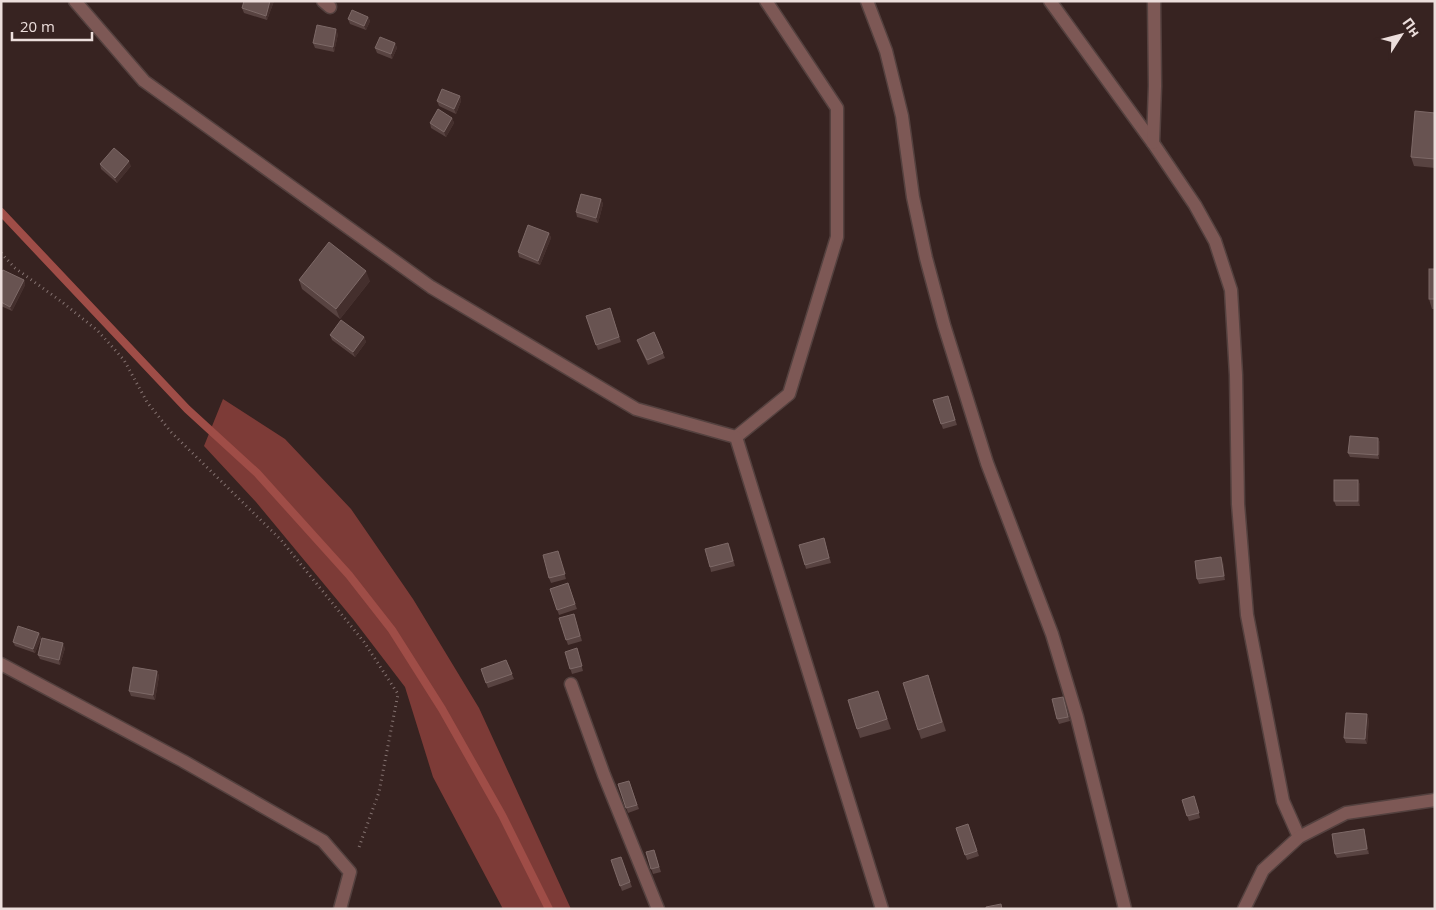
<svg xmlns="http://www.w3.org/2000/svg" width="1436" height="910" font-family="'Open Sans',sans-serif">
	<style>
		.green { fill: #7d3b37 }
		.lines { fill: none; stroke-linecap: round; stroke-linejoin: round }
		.stream { stroke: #9f4d47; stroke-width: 8 }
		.lane-casing { stroke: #54413f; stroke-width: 15 }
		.street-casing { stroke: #54413f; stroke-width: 15 }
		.path { stroke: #847270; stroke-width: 3; stroke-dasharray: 1 4; stroke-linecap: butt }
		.lane { stroke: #7d5855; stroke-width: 12 }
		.street { stroke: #7d5855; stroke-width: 12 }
		.wall { fill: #584341 }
		.shaded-wall { fill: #442f2d }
		.building { fill: #685351; stroke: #7d6967 }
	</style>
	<rect width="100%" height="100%" fill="#372321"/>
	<path class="green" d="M223 399 285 439 351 509 413 599 479 708 571 909H503L433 777 405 687 353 619 256 502 204 446Z"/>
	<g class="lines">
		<path class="stream" d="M1 212 187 409 257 473 349 575 392 630 442 709 502 815 549 909"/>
		<g class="lane-casing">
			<g id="lane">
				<path d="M323 1 330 7"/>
				<path d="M867 1 886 51 902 116 913 197 926 258 944 325 987 463 1052 634 1077 717 1125 909"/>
				<path d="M1050 1 1153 143 1195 205 1215 241 1231 290 1236 375 1238 504 1247 615 1283 801 1299 837"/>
				<path d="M1153 143 1155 86 1154 1"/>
				<path d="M736 437 789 394 837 237V108L766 1"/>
				<path d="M1 664 183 761 323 841 350 872 340 909"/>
				<path d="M571 684 604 775 658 909"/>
			</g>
		</g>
		<g class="street-casing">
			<g id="street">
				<path d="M75 1 144 81 431 287 636 409 736 437 882 909"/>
				<path d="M1244 909 1263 870 1299 837 1346 813 1435 800"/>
			</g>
		</g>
		<path class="path" d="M1 253 15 268 62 302 98 331 124 360 147 402 171 432 281 540 364 642 398 694 379 792 358 850"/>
		<use href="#lane" class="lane"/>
		<use href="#street" class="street"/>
	</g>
	<g class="wall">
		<path d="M274 1 267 20 244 13 242 8Z"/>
		<path d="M368 17 370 21 366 30 350 24 348 19Z"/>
		<path d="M338 34 334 52 315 48 313 43Z"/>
		<path d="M395 43 397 48 392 59 377 53 375 48Z"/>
		<path d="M460 96 461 101 456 114 439 106 437 101Z"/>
		<path d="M1435 113V168L1414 166 1411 157Z"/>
		<path d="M452 118 454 123 446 137 431 128 430 123Z"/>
		<path d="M100 164 131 166 117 183 101 169Z"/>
		<path d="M601 199 603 204 598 223 577 217 576 212Z"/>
		<path d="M549 233 551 238 540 265 519 257 518 252Z"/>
		<path d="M1435 269V309H1432L1429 299Z"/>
		<path d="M1 273 24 280 25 285 12 311 1 306Z"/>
		<path d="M299 280 370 281 340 319 302 289Z"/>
		<path d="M610 308 621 342 598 350 586 316Z"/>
		<path d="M330 335 364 337 366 342 355 357 332 340Z"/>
		<path d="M639 345 663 353 665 358 648 365Z"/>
		<path d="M948 396 957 425 943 429 933 400Z"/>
		<path d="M1378 438 1380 443 1379 459 1350 457 1348 453Z"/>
		<path d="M1358 480 1360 485V506H1336L1334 501Z"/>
		<path d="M824 538 831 563 806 569 805 565Z"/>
		<path d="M730 547 735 566 711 572 710 567Z"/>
		<path d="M558 551 566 579 551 583 549 578Z"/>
		<path d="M1223 562 1225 580 1199 584 1197 579Z"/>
		<path d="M568 583 577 609 559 615 550 589Z"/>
		<path d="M574 614 582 641 568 645 559 618Z"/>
		<path d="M39 633 41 638 35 653 15 646 13 642Z"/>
		<path d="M65 648 60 665 40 659 38 655Z"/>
		<path d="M565 652 578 653 583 671 572 674Z"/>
		<path d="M506 660 514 679 488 688 481 669Z"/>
		<path d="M157 671 159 676 155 700 131 696 129 691Z"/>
		<path d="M928 675 946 731 921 739 918 730Z"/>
		<path d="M881 700 891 729 860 738 857 729Z"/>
		<path d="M1065 702 1070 721 1059 724 1057 719Z"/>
		<path d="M1369 719 1367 744 1346 743 1344 738Z"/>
		<path d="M629 781 639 809 628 813 618 784Z"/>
		<path d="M1194 796 1200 818 1189 821 1182 800Z"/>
		<path d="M968 824 979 856 967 860 956 828Z"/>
		<path d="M1364 829 1369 854 1337 858 1335 854Z"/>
		<path d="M654 850 661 872 653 874 646 852Z"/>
		<path d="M621 857 632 887 622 891 611 860Z"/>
	</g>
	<g class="shaded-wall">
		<path d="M270 1H274L267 20 266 16Z"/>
		<path d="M368 17 370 21 366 30 364 26Z"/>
		<path d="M336 29 338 34 334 52 333 47Z"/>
		<path d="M395 43 397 48 392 59 391 54Z"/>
		<path d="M460 96 461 101 456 114 454 109Z"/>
		<path d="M452 118 454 123 446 137 444 132Z"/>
		<path d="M129 161 131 166 117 183 115 178Z"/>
		<path d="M601 199 603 204 598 223 596 218Z"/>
		<path d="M549 233 551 238 540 265 538 261Z"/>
		<path d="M366 271 370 281 340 319 336 309Z"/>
		<path d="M24 280 25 285 12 311 10 307Z"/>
		<path d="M364 337 366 342 355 357 353 352Z"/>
		<path d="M1378 438 1380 443 1379 459 1378 455Z"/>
		<path d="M1358 480 1360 485V506L1358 501Z"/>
		<path d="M1221 557 1223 562 1225 580 1224 576Z"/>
		<path d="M39 633 41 638 35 653 33 649Z"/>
		<path d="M63 643 65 648 60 665 59 660Z"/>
		<path d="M157 671 159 676 155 700 153 695Z"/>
		<path d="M1367 714 1369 719 1367 744 1365 739Z"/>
		<path d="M1364 829 1369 854 1367 849Z"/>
	</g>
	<g class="building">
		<path d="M244 1H270L266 16 242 8Z"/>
		<path d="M352 10 368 17 364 26 348 19Z"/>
		<path d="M317 25 336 29 333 47 313 43Z"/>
		<path d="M380 37 395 43 391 54 375 48Z"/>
		<path d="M442 89 460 96 454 109 437 101Z"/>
		<path d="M438 109 452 118 444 132 430 123Z"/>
		<path d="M1415 111 1435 113V159L1411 157Z"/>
		<path d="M114 148 129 161 115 178 100 164Z"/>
		<path d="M581 194 601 199 596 218 576 212Z"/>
		<path d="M528 225 549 233 538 261 518 252Z"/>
		<path d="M329 242 366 271 336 309 299 280Z"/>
		<rect x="1429" y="269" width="6" height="30"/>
		<path d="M3 270 24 280 10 307 1 302V273Z"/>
		<path d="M610 308 619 337 596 345 586 316Z"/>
		<path d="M341 320 364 337 353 352 330 335Z"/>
		<path d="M654 332 663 353 647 360 637 340Z"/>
		<path d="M948 396 955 420 941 424 933 400Z"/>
		<path d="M1350 436 1378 438V455L1348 453Z"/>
		<rect x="1334" y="480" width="24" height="21"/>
		<path d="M824 538 829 558 805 565 799 545Z"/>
		<path d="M728 543 733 561 710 567 705 549Z"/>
		<path d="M558 551 565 574 549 578 543 555Z"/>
		<path d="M1221 557 1224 576 1197 579 1195 561Z"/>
		<path d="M568 583 575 604 557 610 550 589Z"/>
		<path d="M574 614 580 636 566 640 559 618Z"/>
		<path d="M18 626 39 633 33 649 13 642Z"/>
		<path d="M42 638 63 643 59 660 38 655Z"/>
		<path d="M577 648 582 666 570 669 565 652Z"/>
		<path d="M506 660 512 674 486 683 481 669Z"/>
		<path d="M133 667 157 671 153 695 129 691Z"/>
		<path d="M928 675 942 722 918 730 903 683Z"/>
		<path d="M878 691 887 719 857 729 848 700Z"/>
		<path d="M1063 697 1068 717 1057 719 1052 699Z"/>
		<path d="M1346 713 1367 714 1365 739 1344 738Z"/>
		<path d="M629 781 637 805 626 808 618 784Z"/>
		<path d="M1194 796 1199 813 1187 816 1182 800Z"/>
		<path d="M968 824 977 851 965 855 956 828Z"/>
		<path d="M1364 829 1367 849 1335 854 1332 834Z"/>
		<path d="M654 850 659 867 651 869 646 852Z"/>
		<path d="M621 857 630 882 620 886 611 860Z"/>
		<path d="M1001 904 1002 909H986V907Z"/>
	</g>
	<rect width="1436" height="910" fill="none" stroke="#ecdedc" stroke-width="5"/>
	<g transform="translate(1401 35) rotate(54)" stroke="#372321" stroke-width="4" paint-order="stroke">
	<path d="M0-4L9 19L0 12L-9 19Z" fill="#ecdedc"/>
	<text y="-8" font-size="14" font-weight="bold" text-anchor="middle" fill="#ecdedc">Пн</text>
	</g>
	<path d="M12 32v8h80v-8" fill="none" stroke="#ecdedc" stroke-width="2.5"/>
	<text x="20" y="32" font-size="15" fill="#ecdedc" stroke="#372321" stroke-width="4" paint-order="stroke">20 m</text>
</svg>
